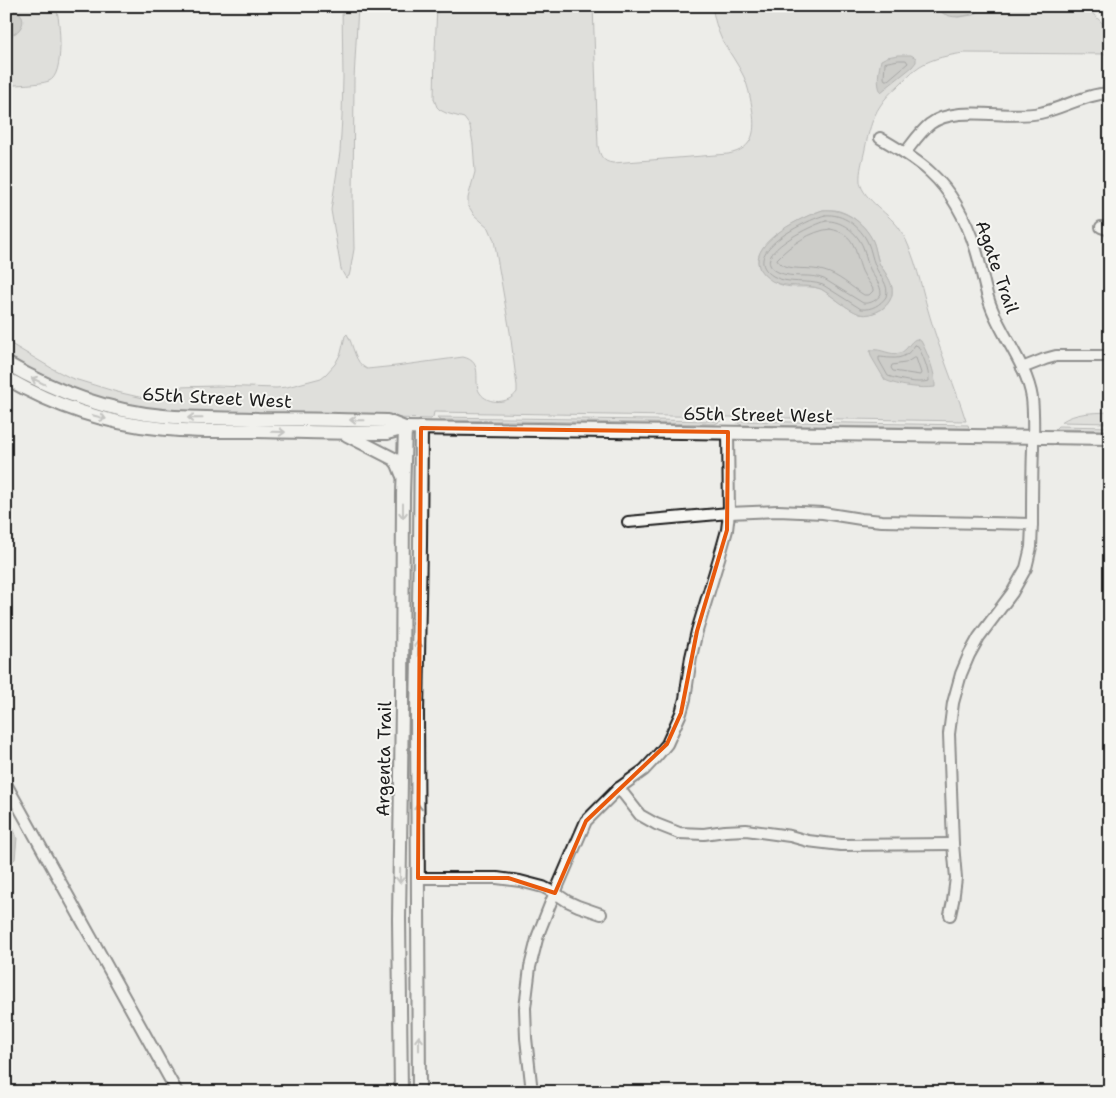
<svg xmlns="http://www.w3.org/2000/svg" width="1116" height="1098" font-family="'Shantell Sans',sans-serif">
	<style>
		.green { fill: #cececb; stroke: #757574; fill-rule: evenodd }
		.water { fill: #a6a6a3; stroke: #6f6f6d }
		.lines { fill: none; stroke-linecap: round; stroke-linejoin: round }
		.shore { stroke: #535352; stroke-width: 1 }
		.minor-casing { stroke: #1c1c1c; stroke-width: 14 }
		.tertiary-casing { stroke: #1c1c1c; stroke-width: 16 }
		.minor { stroke: #f6f6f2; stroke-width: 10 }
		.tertiary { stroke: #f6f6f2; stroke-width: 12 }
		.oneway { stroke: #949492 }
		.marked { fill: none; stroke: #e8590c; stroke-width: 4; stroke-linejoin: round }
		.labels { text-anchor: middle; dominant-baseline: central; stroke-width: 4; stroke-linejoin: round; paint-order: stroke }
		.street-label { font-size: 18px; fill: #1c1c1c; stroke: #f6f6f2 }
	</style>
	<rect width="100%" height="100%" fill="#edede9"/>
	<filter id="ink" filterUnits="userSpaceOnUse"><feTurbulence type="fractalNoise" baseFrequency=".02" numOctaves="2"/><feDisplacementMap in="SourceGraphic" scale="10" xChannelSelector="R" yChannelSelector="G"/><feConvolveMatrix kernelMatrix="1 2 1 2 8 2 1 2 1" color-interpolation-filters="sRGB"/></filter>
	<g filter="url(#ink)">
		<g class="green">
			<path d="M6 6H56C60 20 65 75 49 81 38 85 18 84 6 86V38C11 36 17 33 20 28 27 17 17 8 6 11Z"/>
			<path d="M342 6H358L354 79 353 203 354 249 350 272 349 276 346 278 344 275 341 269 331 210 340 152 342 117 343 77Z"/>
			<path d="M437 6H593L598 146C600 156 603 162 613 163L728 154C755 149 756 130 752 107 750 96 748 86 744 77 738 64 729 52 722 40 717 29 714 18 712 6H938L941 12 944 14 958 17 973 15 987 6H1083C1094 13 1100 22 1110 30V54L964 53C950 55 933 58 920 66 912 71 905 79 898 86 891 92 885 98 880 106 872 118 868 134 865 149 863 159 859 171 860 182 863 200 891 214 901 231 915 253 922 291 930 317 940 352 955 386 966 421L434 412 433 417 431 419 179 412 136 407 93 396 55 382 6 357V341L53 369 71 378 117 392 152 400 158 398 178 387 217 386 276 388 287 387 321 378 326 374 335 364 341 353 345 336 347 334C354 345 354 363 367 369L396 366 463 357C485 362 472 382 480 393 488 405 509 404 517 392V386L510 332 494 240 489 228 474 215 468 205V198L475 172 473 144 470 126 464 118 446 113 440 110 437 107 434 99 435 50ZM823 210C827 210 831 210 835 210 852 213 868 228 874 244 876 250 877 257 879 263 881 267 885 271 887 276 895 288 894 300 882 309 875 313 867 316 860 314 849 310 832 296 821 289 807 284 792 290 779 284 775 282 772 280 769 278 731 252 802 216 823 210Z"/>
			<path d="M1110 412V423L1061 422C1076 412 1092 413 1110 412Z"/>
			<path d="M437 417 721 421 715 424 446 420H439Z"/>
			<path d="M735 421 968 425 969 428 741 425Z"/>
			<path d="M1058 426 1110 427V430L1055 429Z"/>
		</g>
		<g class="water">
			<path d="M938 6H987C975 15 946 25 938 6Z"/>
			<path d="M9 10 19 12C29 24 17 34 6 38V11Z"/>
			<path d="M898 55H911L916 58V62L912 67 881 92C876 84 879 69 881 60L887 57Z"/>
			<path d="M823 210C844 208 864 222 873 241 876 248 876 255 879 263 881 268 885 271 887 276 895 288 894 300 882 309 875 313 867 316 860 314 846 309 833 296 821 289 805 283 787 289 772 281 766 277 761 273 759 267 750 241 804 216 823 210Z"/>
			<path d="M916 339 921 341C927 352 936 374 935 387 921 389 898 386 885 380L872 358 870 352 871 350C881 348 890 356 900 353 908 350 909 342 916 339Z"/>
			<path d="M6 815 11 826 13 827 17 838 15 859 6 868Z"/>
		</g>
		<g class="lines">
			<g class="shore">
				<path d="M899 60H906L908 63 888 80H885L884 78 885 63Z"/>
				<path d="M825 215C843 213 861 227 868 243 871 250 872 258 875 265 879 277 890 284 886 297 880 305 872 310 861 309L823 285C807 279 788 285 773 276 737 253 807 220 825 215Z"/>
				<path d="M826 221C841 220 857 232 863 247 866 254 866 262 870 269 874 278 881 284 881 294 877 300 871 304 863 303L824 279C810 273 793 279 778 272 746 256 812 225 826 221Z"/>
				<path d="M830 229C857 234 854 251 862 271 865 278 870 283 873 289V291L869 295H864C851 287 839 275 824 271 809 266 790 272 778 262L777 259C790 245 811 231 830 229Z"/>
				<path d="M915 345 918 346C923 356 929 370 929 381 917 384 900 380 888 376L879 360V357C883 357 886 358 891 358 903 359 909 354 915 345Z"/>
				<path d="M914 358H916L921 373 920 375 893 371 891 368 892 365 905 363Z"/>
			</g>
			<g class="minor-casing">
				<g id="minor">
					<path d="M880 138C897 148 915 158 930 172 952 192 967 222 976 250 982 269 984 290 992 309 1004 339 1027 366 1032 398 1034 415 1033 431 1033 448 1032 473 1032 498 1032 524"/>
					<path d="M905 153C913 143 920 132 930 124 957 104 1007 120 1040 113 1064 108 1085 94 1110 93"/>
					<path d="M1101 227 1110 230"/>
					<path d="M1022 368 1045 359 1056 356H1110"/>
					<path d="M628 522 729 513 778 511 823 513 861 519 882 521 1032 524 1031 547 1026 568 1012 593 979 637 969 655 961 674 953 703 949 734 953 844 956 878 953 901 950 915"/>
					<path d="M6 784 177 1092"/>
					<path d="M619 788 640 815 656 824 679 833 704 834 725 831 746 830 790 836 808 841 841 845 953 844"/>
					<path d="M418 878H497L520 881 543 887 555 893 567 901 578 906 601 914"/>
					<path d="M532 1092 526 1038 525 1008 530 967 538 935 551 902 586 821 619 788 644 770 657 756 667 744 681 713 685 699 691 657 697 631 720 555 727 530 729 513 728 432"/>
				</g>
			</g>
			<g class="tertiary-casing">
				<g id="tertiary">
					<path d="M6 363C55 392 107 411 163 416 194 419 226 418 258 419 301 419 344 420 387 421L405 428"/>
					<path d="M6 378C53 405 104 423 158 428 189 432 221 431 253 431 298 432 342 433 387 433L405 428 1110 438"/>
					<path d="M347 435 394 459 398 464 402 474"/>
					<path d="M401 1092 399 919 402 705 403 494 405 428"/>
					<path d="M419 1092 417 713 420 545 421 428"/>
				</g>
			</g>
			<use href="#minor" class="minor"/>
			<use href="#tertiary" class="tertiary"/>
		</g>
		<defs><path id="oneway-shaft" d="M-6 0H5M1.5-3L5.5 0L1.5 3" fill="none" stroke-width="1.6" stroke-linecap="round" stroke-linejoin="round" transform="scale(1.25)"/></defs>
		<g class="oneway">
			<use href="#oneway-shaft" transform="translate(38 381) rotate(-154)"/>
			<use href="#oneway-shaft" transform="translate(99 417) rotate(15)"/>
			<use href="#oneway-shaft" transform="translate(195 418) rotate(-179)"/>
			<use href="#oneway-shaft" transform="translate(357 420) rotate(-179)"/>
			<use href="#oneway-shaft" transform="translate(278 432) rotate(1)"/>
			<use href="#oneway-shaft" transform="translate(403 511) rotate(90)"/>
			<use href="#oneway-shaft" transform="translate(418 648) rotate(-89)"/>
			<use href="#oneway-shaft" transform="translate(418 811) rotate(-90)"/>
			<use href="#oneway-shaft" transform="translate(400 876) rotate(91)"/>
			<use href="#oneway-shaft" transform="translate(419 1043) rotate(-90)"/>
		</g>
	</g>
	<path d="M0 0H1116V1098H0ZM421 428 728 432 727 530 697 631 681 713 667 744 586 821 555 893 508 878H418Z" fill="#edede9" fill-opacity=".55" fill-rule="evenodd"/>
	<path class="marked" d="M421 428 728 432 727 530 697 631 681 713 667 744 586 821 555 893 508 878H418Z"/>
	<g class="labels">
		<g class="street-label">
			<text transform="translate(997 267) rotate(71)">Agate Trail</text>
			<text transform="translate(217 398) rotate(3)">65th Street West</text>
			<text transform="translate(758 415) rotate(1)">65th Street West</text>
			<text transform="translate(384 759) rotate(-89)">Argenta Trail</text>
		</g>
	</g>
	<rect width="1116" height="1098" fill="none" stroke="#f6f6f2" stroke-width="25"/>
	<rect x="12" y="12" width="1091" height="1073" fill="none" stroke="#1c1c1c" stroke-width="2" filter="url(#ink)"/>
</svg>
